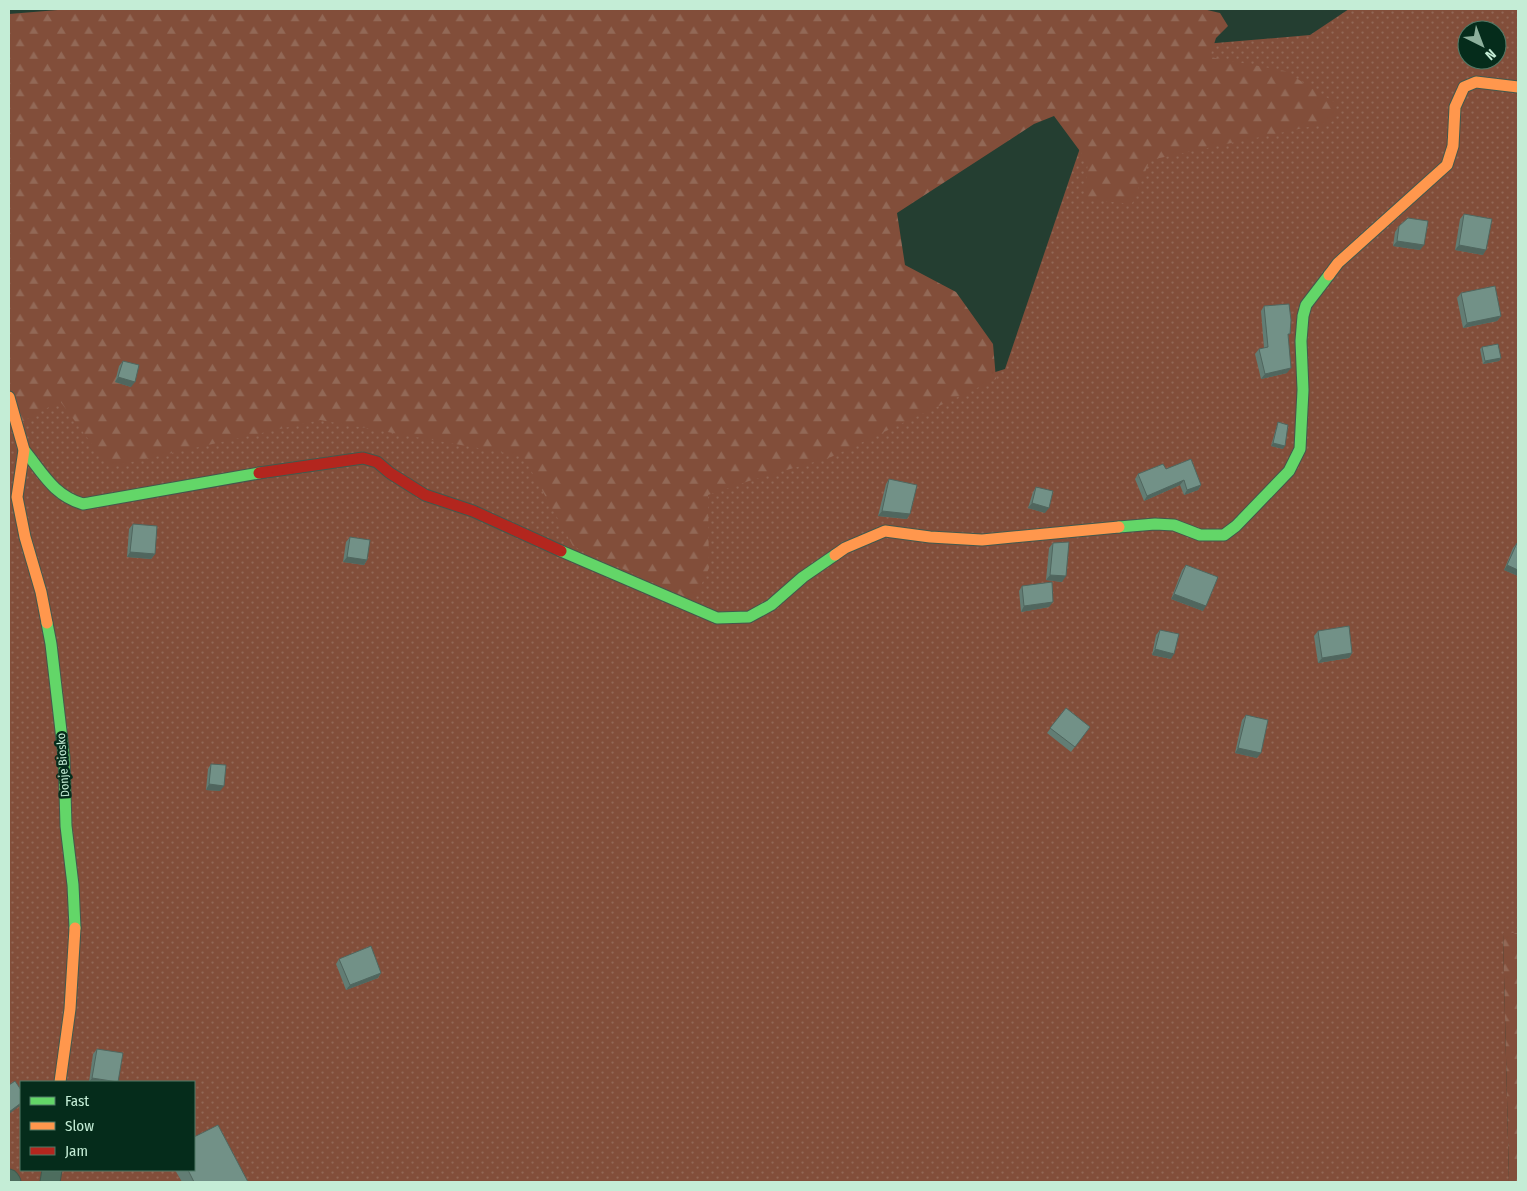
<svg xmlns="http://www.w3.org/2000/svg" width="1527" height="1191" font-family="'Fira Sans Condensed',sans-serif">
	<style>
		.grass { fill: url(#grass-dots); fill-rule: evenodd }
		.forest { fill: url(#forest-firs) }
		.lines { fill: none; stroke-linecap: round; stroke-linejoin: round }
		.street-casing { stroke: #42594d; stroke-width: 21 }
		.fast-casing { stroke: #42594d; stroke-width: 13 }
		.slow-casing { stroke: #42594d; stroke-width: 13 }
		.jam-casing { stroke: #42594d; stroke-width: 13 }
		.street { stroke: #4d6d5e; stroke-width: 19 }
		.fast { stroke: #63d668; stroke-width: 11 }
		.slow { stroke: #ff974d; stroke-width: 11 }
		.jam { stroke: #b3261e; stroke-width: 11 }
		.wall { fill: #627d74 }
		.shaded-wall { fill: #50665e }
		.building { fill: #729187; stroke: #50665e }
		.labels { text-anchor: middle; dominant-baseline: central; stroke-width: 5; stroke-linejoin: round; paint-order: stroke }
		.street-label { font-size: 12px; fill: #c4edd6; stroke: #052c1b }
	</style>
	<defs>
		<pattern id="grass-dots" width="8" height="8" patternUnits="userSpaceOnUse" patternTransform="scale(1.25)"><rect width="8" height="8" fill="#824e3a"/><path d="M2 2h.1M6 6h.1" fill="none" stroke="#926856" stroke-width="1.8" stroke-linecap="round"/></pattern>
		<pattern id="forest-firs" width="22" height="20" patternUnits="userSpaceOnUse" patternTransform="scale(1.25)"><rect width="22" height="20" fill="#824e3a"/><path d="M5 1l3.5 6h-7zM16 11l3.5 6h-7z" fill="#926856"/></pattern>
	</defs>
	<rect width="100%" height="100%" fill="#243e31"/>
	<path class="grass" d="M1349 9H1518V933H1503L1509 1182H9V127L843 419 1005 369 1097 98 1192 45 1310 35ZM1467 30H1497V60H1467ZM21 1082H194V1170H21Z"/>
	<g class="forest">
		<path d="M70 9H1203L1220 13 1228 26 1216 38 1210 57 1285 71 1337 104 1332 122 1150 160 1132 204 1084 199 1088 162 1054 116 1034 124 897 213 905 265 956 292 993 344 996 379 831 457 749 481 708 495 709 568 694 601 573 546 523 456 320 420 109 467 60 401 9 429V14Z"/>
		<path d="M1503 933H1518V1182H1509Z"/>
	</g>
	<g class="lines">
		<g class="street-casing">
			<g id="street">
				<path d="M9 1179 11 1182"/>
				<path d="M50 1182 52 1170"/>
			</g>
		</g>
		<g class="fast-casing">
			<g id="fast">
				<path d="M24 450C43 473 53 495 83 504L259 473"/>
				<path d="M1119 527 1155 524 1174 525 1200 535H1224L1236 526 1289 471 1300 449 1303 390 1301 341 1303 316 1306 305 1329 275"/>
				<path d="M561 551 717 618 749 617 771 605 803 577 835 555"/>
				<path d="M47 623 51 644 64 757 66 826 73 885 75 928"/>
			</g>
		</g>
		<g class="slow-casing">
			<g id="slow">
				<path d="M1329 275 1338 263 1447 165 1453 146 1455 107 1464 87 1476 82 1518 87"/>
				<path d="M9 397 24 450 17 497 25 537 41 592 47 623"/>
				<path d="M835 555 845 548 885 531 930 537 982 540 1119 527"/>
				<path d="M60 1082 70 1009 75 928"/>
			</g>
		</g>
		<g class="jam-casing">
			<path id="jam" d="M259 473 363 458 377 462 390 473 425 495 473 511 561 551"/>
		</g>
		<use href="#street" class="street"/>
		<use href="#fast" class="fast"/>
		<use href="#slow" class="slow"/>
		<use href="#jam" class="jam"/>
	</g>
	<g class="wall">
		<path d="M1464 214 1483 255 1455 250 1460 219Z"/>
		<path d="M1399 226 1420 250 1393 246 1395 232Z"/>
		<path d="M1461 293 1501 316 1497 321 1463 328 1457 298Z"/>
		<path d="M1264 306 1288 336 1287 373 1261 379 1255 354 1259 349 1264 348 1261 311Z"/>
		<path d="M1482 347 1501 358 1499 361 1483 364 1480 349Z"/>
		<path d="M123 361 131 387 115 382 119 366Z"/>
		<path d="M1278 422 1283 449 1271 446 1277 425Z"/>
		<path d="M1166 469 1201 485 1198 490 1184 495 1180 485 1144 501 1135 479 1138 474Z"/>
		<path d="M889 479 907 519 878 516 886 484Z"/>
		<path d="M1036 487 1045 513 1028 508 1033 492Z"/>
		<path d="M133 524 155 554 151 559 127 557 129 529Z"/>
		<path d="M350 537 367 560 364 565 343 562 346 542Z"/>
		<path d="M1053 543 1062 582 1046 580 1049 548Z"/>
		<path d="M1517 543 1518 544V576L1504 570 1513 548Z"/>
		<path d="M1186 565 1203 611 1171 599 1182 570Z"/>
		<path d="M1022 586 1049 607 1021 612 1019 591Z"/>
		<path d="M1160 630 1171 659 1152 655 1156 635Z"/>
		<path d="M1318 631 1352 653 1349 658 1318 663 1314 636Z"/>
		<path d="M1066 708 1090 727 1071 752 1047 733Z"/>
		<path d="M1246 715 1257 758 1235 753 1242 720Z"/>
		<path d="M211 764 220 791 206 790 208 769Z"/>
		<path d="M339 959 381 973 378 978 346 990 336 964Z"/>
		<path d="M97 1049 118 1082H89L93 1054Z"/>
		<path d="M175 1170H194L248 1182H182Z"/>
	</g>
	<g class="shaded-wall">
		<path d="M1397 241 1424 245 1420 250 1393 246Z"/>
		<path d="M1459 245 1486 250 1483 255 1455 250Z"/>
		<path d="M1501 316 1497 321 1463 328 1467 323Z"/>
		<path d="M1501 358 1499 361 1483 364 1485 361Z"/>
		<path d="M1291 368 1287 373 1261 379 1265 374Z"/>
		<path d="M118 377 135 382 131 387 115 382Z"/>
		<path d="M1273 443 1285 446 1283 449 1271 446Z"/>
		<path d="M1184 480 1180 485 1144 501 1147 496Z"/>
		<path d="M1201 485 1198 490 1184 495 1187 490Z"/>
		<path d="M1032 503 1049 508 1045 513 1028 508Z"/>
		<path d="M882 511 910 514 907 519 878 516Z"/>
		<path d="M130 552 155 554 151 559 127 557Z"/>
		<path d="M347 557 367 560 364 565 343 562Z"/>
		<path d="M1507 565 1518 570V576L1504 570Z"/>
		<path d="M1050 575 1066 576 1062 582 1046 580Z"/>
		<path d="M1174 594 1206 606 1203 611 1171 599Z"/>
		<path d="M1053 602 1049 607 1021 612 1024 606Z"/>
		<path d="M1155 649 1174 654 1171 659 1152 655Z"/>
		<path d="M1352 653 1349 658 1318 663 1322 658Z"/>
		<path d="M1238 748 1261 753 1257 758 1235 753Z"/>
		<path d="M209 784 224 786 220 791 206 790Z"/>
		<path d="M381 973 378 978 346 990 350 985Z"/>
		<path d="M92 1078 118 1082H89Z"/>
		<path d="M21 1103V1105L9 1114V1112Z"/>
	</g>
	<g class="building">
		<path d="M1464 214 1492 219 1486 250 1459 245Z"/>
		<path d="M1408 218 1428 221 1424 245 1397 241 1399 226Z"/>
		<path d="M1495 286 1501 316 1467 323 1461 293Z"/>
		<path d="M1289 304 1291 320 1290 334H1288L1291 368 1265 374 1259 349 1268 347 1264 306Z"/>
		<path d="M1498 344 1501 358 1485 361 1482 347Z"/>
		<path d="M123 361 139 365 135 382 118 377Z"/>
		<path d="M1278 422 1288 425 1285 446 1273 443Z"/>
		<path d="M1191 459 1201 485 1187 490 1184 480 1147 496 1138 474 1163 464 1166 469Z"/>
		<path d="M889 479 917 485 910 514 882 511Z"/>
		<path d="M1036 487 1053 491 1049 508 1032 503Z"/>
		<path d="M133 524 157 526 155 554 130 552Z"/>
		<path d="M350 537 370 540 367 560 347 557Z"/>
		<path d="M1069 542 1066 576 1050 575 1053 543Z"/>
		<path d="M1517 543 1518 544V570L1507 565Z"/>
		<path d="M1186 565 1218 577 1206 606 1174 594Z"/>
		<path d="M1052 582 1053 602 1024 606 1022 586Z"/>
		<path d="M1349 626 1352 653 1322 658 1318 631Z"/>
		<path d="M1160 630 1179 634 1174 654 1155 649Z"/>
		<path d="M1066 708 1090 727 1075 747 1050 728Z"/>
		<path d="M1246 715 1268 720 1261 753 1238 748Z"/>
		<path d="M211 764 226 765 224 786 209 784Z"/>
		<path d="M371 946 381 973 350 985 339 959Z"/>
		<path d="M97 1049 123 1053 118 1082 92 1078Z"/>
		<path d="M15 1081 21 1090V1103L9 1112V1085Z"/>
		<path d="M218 1125 248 1182H194L188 1170H194V1137Z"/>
	</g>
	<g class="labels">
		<g class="street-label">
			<text transform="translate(63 765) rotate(-94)">Donje Biosko</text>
		</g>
	</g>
	<rect width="1527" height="1191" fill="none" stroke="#c4edd6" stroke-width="20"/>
	<rect x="20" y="1081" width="175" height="90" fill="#052c1b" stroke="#517966"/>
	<rect x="30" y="1097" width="25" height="8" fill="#63d668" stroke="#517966"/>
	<text x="65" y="1106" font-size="15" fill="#c4edd6">Fast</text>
	<rect x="30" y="1122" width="25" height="8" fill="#ff974d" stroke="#517966"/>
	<text x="65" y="1131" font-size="15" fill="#c4edd6">Slow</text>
	<rect x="30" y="1147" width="25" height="8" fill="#b3261e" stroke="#517966"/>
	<text x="65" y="1156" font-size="15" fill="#c4edd6">Jam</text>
	<g transform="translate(1482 45) rotate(138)"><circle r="24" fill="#052c1b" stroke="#517966"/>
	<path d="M0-4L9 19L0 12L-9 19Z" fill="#8cb09c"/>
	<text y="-8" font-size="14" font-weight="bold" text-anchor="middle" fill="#c4edd6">N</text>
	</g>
</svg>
